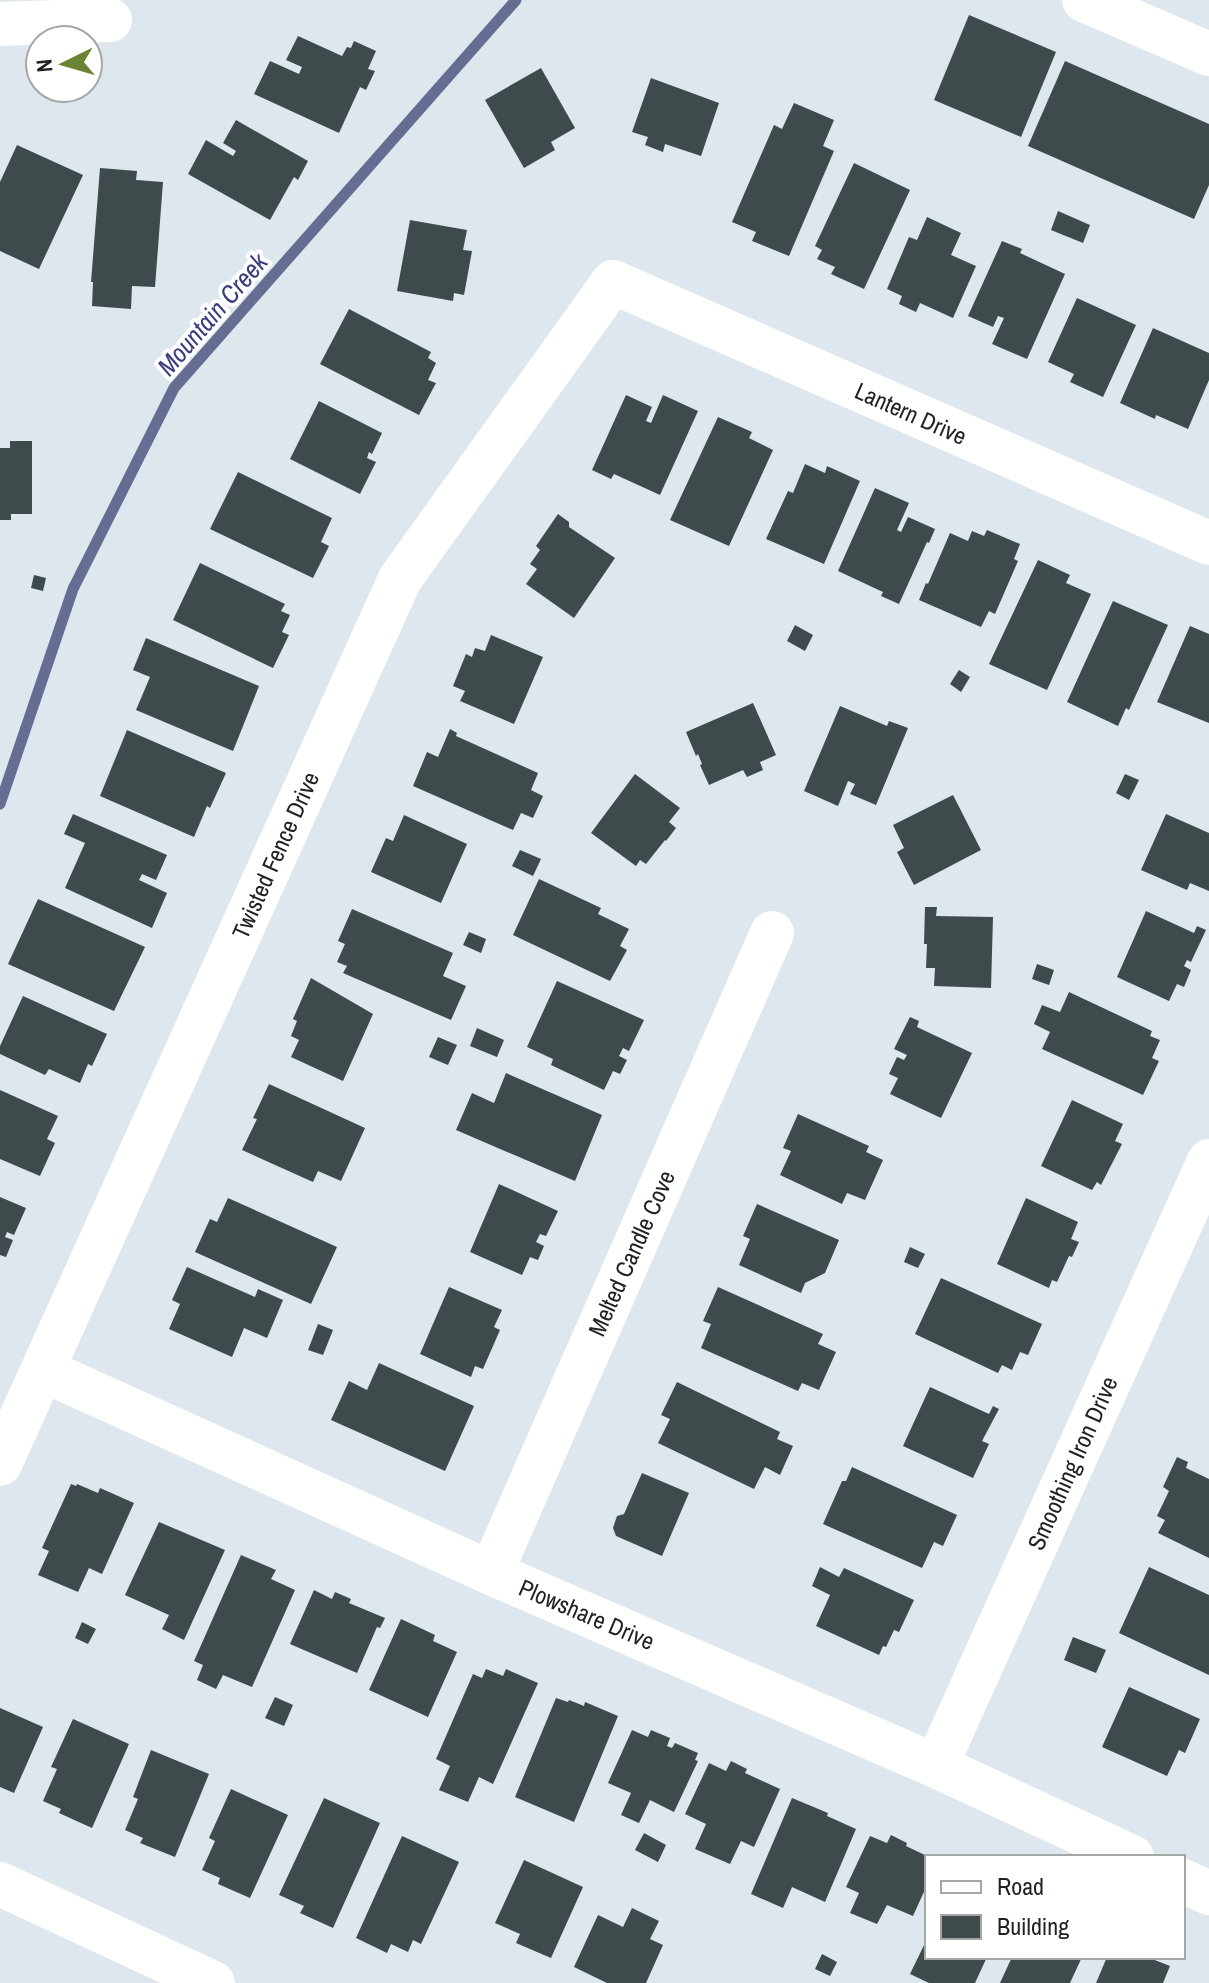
<svg xmlns="http://www.w3.org/2000/svg" width="1209" height="1983" font-family="'Archivo Narrow',sans-serif">
	<style>
		.lines { fill: none; stroke-linecap: round; stroke-linejoin: round }
		.stream { stroke: #656d93; stroke-width: 11 }
		.building { fill: #3f4a4c }
		.minor { stroke: #fff; stroke-width: 44 }
		.labels { text-anchor: middle; dominant-baseline: central; stroke-width: 8; stroke-linejoin: round; paint-order: stroke }
		.street-label { font-size: 24px; fill: #1e2224; stroke: #fff }
		.water-label { font-size: 26px; font-style: italic; fill: #383e7f; stroke: #fff }
	</style>
	<rect width="100%" height="100%" fill="#dde7ed"/>
	<g class="lines">
		<path class="stream" d="M0 804 73 589 174 388 516 0"/>
	</g>
	<g class="building">
		<path d="M969 15 1056 52 1021 137 934 100Z"/>
		<path d="M298 36 342 56 347 47 351 48 354 41 376 51 368 69 375 71 366 90 360 87 339 133 254 94 270 61 299 74 302 67 286 60Z"/>
		<path d="M1065 61 1209 124V185L1194 219 1028 146Z"/>
		<path d="M541 68 575 128 551 142 555 150 524 168 485 100Z"/>
		<path d="M651 78 719 103 701 156 665 144 663 152 645 145 648 137 632 132Z"/>
		<path d="M794 103 834 120 823 146 834 151 789 256 752 241 756 232 732 222 774 125 782 129Z"/>
		<path d="M236 120 308 161 298 180 294 177 270 220 188 174 206 140 233 156 236 151 223 143Z"/>
		<path d="M17 145 83 175 39 269 0 251V182Z"/>
		<path d="M854 163 910 190 864 289 831 274 835 267 817 259 822 250 815 246Z"/>
		<path d="M100 168 137 171 136 180 163 182 155 287 132 286 131 309 92 306 93 282H91Z"/>
		<path d="M1058 211 1090 225 1083 243 1051 230Z"/>
		<path d="M927 217 961 233 951 255 976 266 953 318 920 303 916 312 899 304 902 296 887 289 909 237 917 240Z"/>
		<path d="M410 220 467 230 463 250 472 251 464 295 454 293 453 301 397 291Z"/>
		<path d="M1002 241 1022 249 1020 253 1065 274 1027 359 992 344 1004 318 998 316 993 327 968 316Z"/>
		<path d="M1077 298 1136 325 1103 397 1070 382 1074 374 1048 362Z"/>
		<path d="M349 309 431 352 428 358 436 363 428 380 436 383 419 415 320 364Z"/>
		<path d="M1153 328 1209 353V380L1188 429 1156 415 1155 419 1120 403Z"/>
		<path d="M626 395 652 407 646 421 651 423 663 395 698 411 660 495 614 474 611 479 592 470Z"/>
		<path d="M319 401 382 433 372 454 369 452 367 458 376 462 360 494 290 459Z"/>
		<path d="M718 417 752 432 749 438 773 450 729 546 670 520Z"/>
		<path d="M10 441H32V514H11V520H0V448H10Z"/>
		<path d="M805 464 825 473 827 466 860 481 824 564 766 539 788 491 793 493Z"/>
		<path d="M238 472 332 518 321 542 329 546 313 578 210 529Z"/>
		<path d="M875 488 909 503 897 530 901 532 908 517 935 529 929 543 927 542 899 604 881 596 883 592 838 571Z"/>
		<path d="M558 514 569 522V527L615 558 574 618 526 584 537 569 530 564 540 550 536 546Z"/>
		<path d="M987 530 1020 544 1014 559 1018 561 995 614 989 611 981 627 919 600 926 583 928 584 950 533 968 541 972 531 984 536Z"/>
		<path d="M1038 560 1070 575 1066 583 1091 594 1047 690 989 664Z"/>
		<path d="M200 563 285 604 281 611 290 615 282 632 289 635 273 668 173 620Z"/>
		<path d="M34 575 46 578 43 591 31 588Z"/>
		<path d="M1113 601 1168 625 1129 710 1126 708 1118 726 1067 702Z"/>
		<path d="M795 625 813 635 805 651 787 641Z"/>
		<path d="M1190 626 1209 634V723L1157 702Z"/>
		<path d="M491 635 543 657 514 724 460 701 465 691 453 686 466 654 472 657 475 648 485 651Z"/>
		<path d="M146 638 259 686 233 751 136 710 150 677 133 670Z"/>
		<path d="M959 670 970 677 961 692 950 684Z"/>
		<path d="M753 703 776 755 760 762 763 770 747 777 743 770 709 785 700 765 702 764 698 754 696 756 686 732Z"/>
		<path d="M840 706 887 726 889 721 908 728 876 805 850 794 855 784 848 781 838 806 804 791Z"/>
		<path d="M450 729 457 733 456 736 538 773 531 790 543 796 533 818 521 813 513 830 413 786 427 752 438 757Z"/>
		<path d="M127 730 226 773 210 808 207 806 194 837 100 796Z"/>
		<path d="M635 774 680 808 669 822 676 828 666 841 665 840 646 864 640 860 636 866 591 833Z"/>
		<path d="M1125 774 1139 780 1129 800 1116 793Z"/>
		<path d="M953 795 981 850 914 885 897 852 904 848 893 825Z"/>
		<path d="M73 814 167 855 156 880 142 874 139 880 167 893 152 928 65 888 85 843 64 834Z"/>
		<path d="M1166 814 1209 833V891L1190 883 1187 890 1141 870Z"/>
		<path d="M404 815 467 844 441 903 371 872 386 838 393 841Z"/>
		<path d="M520 850 541 859 533 876 512 866Z"/>
		<path d="M539 879 601 908 598 914 629 929 620 946 627 950 610 981 513 935Z"/>
		<path d="M38 899 145 947 114 1011 8 964Z"/>
		<path d="M925 907H937L936 916 993 917 991 988 934 986 935 968H926L927 944H924Z"/>
		<path d="M352 909 453 953 443 976 466 986 451 1020 343 973 347 966 337 962 345 944 338 941Z"/>
		<path d="M1146 911 1194 933 1197 926 1206 930 1191 962 1187 960 1184 966 1191 970 1184 987 1177 984 1169 1001 1117 977Z"/>
		<path d="M469 932 486 939 481 953 463 945Z"/>
		<path d="M1037 964 1054 970 1049 985 1032 979Z"/>
		<path d="M311 978 373 1014 343 1081 291 1057 299 1040 291 1036 297 1021 293 1019Z"/>
		<path d="M557 981 644 1020 629 1051 623 1048 619 1056 627 1060 620 1074 613 1071 604 1090 551 1065 553 1059 527 1047Z"/>
		<path d="M1069 992 1152 1031 1150 1036 1160 1040 1152 1058 1159 1061 1143 1095 1042 1049 1050 1032 1034 1024 1042 1005 1060 1012Z"/>
		<path d="M23 996 107 1034 92 1066 88 1064 80 1083 49 1069 45 1075 0 1054V1046Z"/>
		<path d="M910 1017 919 1021 917 1027 972 1053 941 1118 890 1094 898 1078 889 1074 897 1057 904 1060 907 1055 894 1049Z"/>
		<path d="M477 1028 504 1040 497 1057 470 1046Z"/>
		<path d="M438 1037 457 1045 448 1065 429 1057Z"/>
		<path d="M506 1073 602 1115 575 1181 456 1130 472 1093 494 1103Z"/>
		<path d="M269 1084 365 1128 341 1181 318 1171 313 1182 242 1150 257 1119 253 1118Z"/>
		<path d="M0 1090 58 1116 47 1139 55 1143 40 1176 0 1159Z"/>
		<path d="M1072 1100 1123 1124 1115 1141 1122 1144 1101 1185 1097 1182 1092 1190 1041 1166Z"/>
		<path d="M798 1114 869 1146 866 1152 883 1160 865 1200 847 1193 842 1204 780 1175 791 1151 783 1148Z"/>
		<path d="M499 1184 558 1211 546 1236 540 1234 536 1242 544 1246 538 1260 530 1257 522 1275 470 1252Z"/>
		<path d="M0 1197 26 1208 14 1235 7 1232 5 1237 13 1240 6 1257 0 1255Z"/>
		<path d="M228 1198 337 1247 311 1304 195 1252 210 1219 217 1222Z"/>
		<path d="M1026 1198 1078 1222 1071 1239 1079 1242 1072 1257 1069 1256 1057 1282 1052 1280 1049 1288 997 1264Z"/>
		<path d="M757 1204 839 1240 825 1273 805 1283 801 1293 739 1265 750 1239 743 1236Z"/>
		<path d="M910 1247 925 1254 918 1268 904 1262Z"/>
		<path d="M187 1267 255 1297 258 1289 283 1300 267 1338 244 1328 232 1357 169 1329 180 1304 172 1300Z"/>
		<path d="M941 1278 1042 1324 1028 1355 1020 1352 1012 1370 1002 1365 998 1373 915 1334Z"/>
		<path d="M449 1287 502 1310 494 1327 500 1330 483 1369 475 1366 471 1377 420 1354Z"/>
		<path d="M718 1287 823 1334 818 1344 836 1352 819 1390 802 1383 798 1391 701 1348 711 1324 703 1321Z"/>
		<path d="M318 1324 333 1330 323 1355 308 1350Z"/>
		<path d="M379 1363 474 1406 445 1471 331 1420 349 1381 367 1390Z"/>
		<path d="M677 1382 780 1432 777 1439 793 1446 780 1475 765 1467 754 1489 658 1443 670 1419 661 1415Z"/>
		<path d="M930 1387 989 1414 993 1406 999 1409 982 1441 989 1444 973 1478 903 1446Z"/>
		<path d="M1177 1457 1188 1462 1186 1468 1209 1479V1558L1158 1533 1165 1520 1157 1516 1169 1491 1163 1487Z"/>
		<path d="M852 1467 957 1515 943 1546 934 1542 922 1568 823 1524 842 1481H846Z"/>
		<path d="M642 1473 689 1493 662 1556 616 1536 613 1528 617 1516 624 1514Z"/>
		<path d="M71 1484 76 1486 77 1484 98 1493 100 1488 134 1503 102 1574 89 1568 78 1592 38 1575 49 1551 42 1548Z"/>
		<path d="M159 1522 225 1550 184 1640 162 1629 169 1615 125 1595Z"/>
		<path d="M241 1555 276 1570 271 1579 295 1590 252 1687 223 1675 216 1689 197 1680 203 1665 194 1661Z"/>
		<path d="M820 1567 839 1577 844 1568 914 1600 899 1632 894 1630 886 1647 883 1646 879 1655 816 1626 830 1595 812 1586Z"/>
		<path d="M1149 1567 1209 1595V1675L1119 1633Z"/>
		<path d="M314 1590 332 1599 335 1592 351 1599 349 1603 385 1618 380 1628 377 1627 357 1673 290 1644Z"/>
		<path d="M401 1619 435 1635 433 1641 457 1652 428 1717 369 1690Z"/>
		<path d="M82 1622 96 1629 88 1644 75 1638Z"/>
		<path d="M1073 1637 1106 1650 1096 1673 1064 1660Z"/>
		<path d="M486 1669 503 1676 506 1669 538 1683 493 1784 479 1777 468 1802 439 1790 450 1766 436 1759 473 1674 482 1678Z"/>
		<path d="M1129 1687 1200 1719 1185 1753 1179 1750 1167 1776 1102 1747Z"/>
		<path d="M275 1697 293 1705 284 1726 265 1718Z"/>
		<path d="M556 1698 568 1702 569 1700 584 1706 585 1702 618 1716 574 1822 515 1797Z"/>
		<path d="M0 1708 43 1727 14 1793 0 1787Z"/>
		<path d="M73 1719 129 1744 92 1828 59 1813 61 1809 43 1801 57 1769 51 1767Z"/>
		<path d="M632 1730 648 1737 651 1730 670 1738 667 1746 672 1748 675 1743 698 1753 695 1760 698 1761 674 1812 650 1800 639 1823 621 1815 631 1793 608 1783Z"/>
		<path d="M151 1750 209 1774 175 1857 140 1843 143 1838 125 1830 138 1799 133 1797Z"/>
		<path d="M731 1761 747 1769 745 1773 780 1789 754 1847 741 1841 730 1864 695 1849 706 1824 685 1814 709 1763 726 1771Z"/>
		<path d="M231 1789 288 1815 250 1898 218 1884 220 1878 202 1870 215 1841 209 1838Z"/>
		<path d="M324 1798 380 1823 333 1928 300 1913 304 1906 279 1895Z"/>
		<path d="M792 1798 828 1813 827 1816 856 1829 825 1902 792 1887 783 1908 751 1894Z"/>
		<path d="M644 1833 666 1845 658 1862 635 1850Z"/>
		<path d="M891 1835 907 1843 906 1846 927 1856V1885L913 1916 887 1905 877 1924 850 1913 859 1893 846 1887 870 1836 887 1843Z"/>
		<path d="M402 1836 459 1862 421 1944 413 1940 408 1952 391 1944 387 1953 356 1938Z"/>
		<path d="M524 1860 583 1887 551 1958 516 1943 520 1934 495 1923Z"/>
		<path d="M632 1908 659 1921 650 1939 663 1945 646 1983H607L574 1967 598 1915 623 1927Z"/>
		<path d="M927 1939V1957H987L975 1983H929L910 1974Z"/>
		<path d="M822 1954 837 1962 830 1976 815 1969Z"/>
		<path d="M1012 1957H1082L1070 1983H1000Z"/>
		<path d="M1107 1957H1147L1170 1966 1163 1983H1096Z"/>
	</g>
	<g class="lines">
		<g class="minor">
			<path d="M1084 0 1209 54"/>
			<path d="M0 24 110 20"/>
			<path d="M43 1370 491 1573 936 1766 1132 1857"/>
			<path d="M0 1464 400 579 613 282 1209 543"/>
			<path d="M491 1573 772 933"/>
			<path d="M936 1766 1209 1161"/>
			<path d="M1183 1881 1209 1893"/>
			<path d="M0 1884 213 1983"/>
		</g>
	</g>
	<g class="labels">
		<g class="street-label">
			<text transform="translate(911 413) rotate(24)">Lantern Drive</text>
			<text transform="translate(275 855) rotate(-66)">Twisted Fence Drive</text>
			<text transform="translate(631 1253) rotate(-66)">Melted Candle Cove</text>
			<text transform="translate(1072 1463) rotate(-66)">Smoothing Iron Drive</text>
			<text transform="translate(587 1614) rotate(23)">Plowshare Drive</text>
		</g>
		<g class="water-label">
			<text transform="translate(212 314) rotate(-49)">Mountain Creek</text>
		</g>
	</g>
	<rect x="925" y="1855" width="260" height="104" fill="#ffffff" stroke="#a5a7a7" stroke-width="2"/>
	<rect x="941" y="1881" width="40" height="12" fill="#ffffff" stroke="#a5a7a7" stroke-width="2"/>
	<text x="997" y="1895" font-size="24" fill="#1e2224">Road</text>
	<rect x="941" y="1915" width="40" height="24" fill="#3f4a4c" stroke="#a5a7a7" stroke-width="2"/>
	<text x="997" y="1935" font-size="24" fill="#1e2224">Building</text>
	<g transform="translate(64 64) rotate(265)"><circle r="38" fill="#ffffff" stroke="#a5a7a7" stroke-width="2"/>
	<path d="M0-6L14 30L0 20L-14 30Z" fill="#6d8334"/>
	<text y="-12" font-size="22" font-weight="bold" text-anchor="middle" fill="#1e2224">N</text>
	</g>
</svg>
